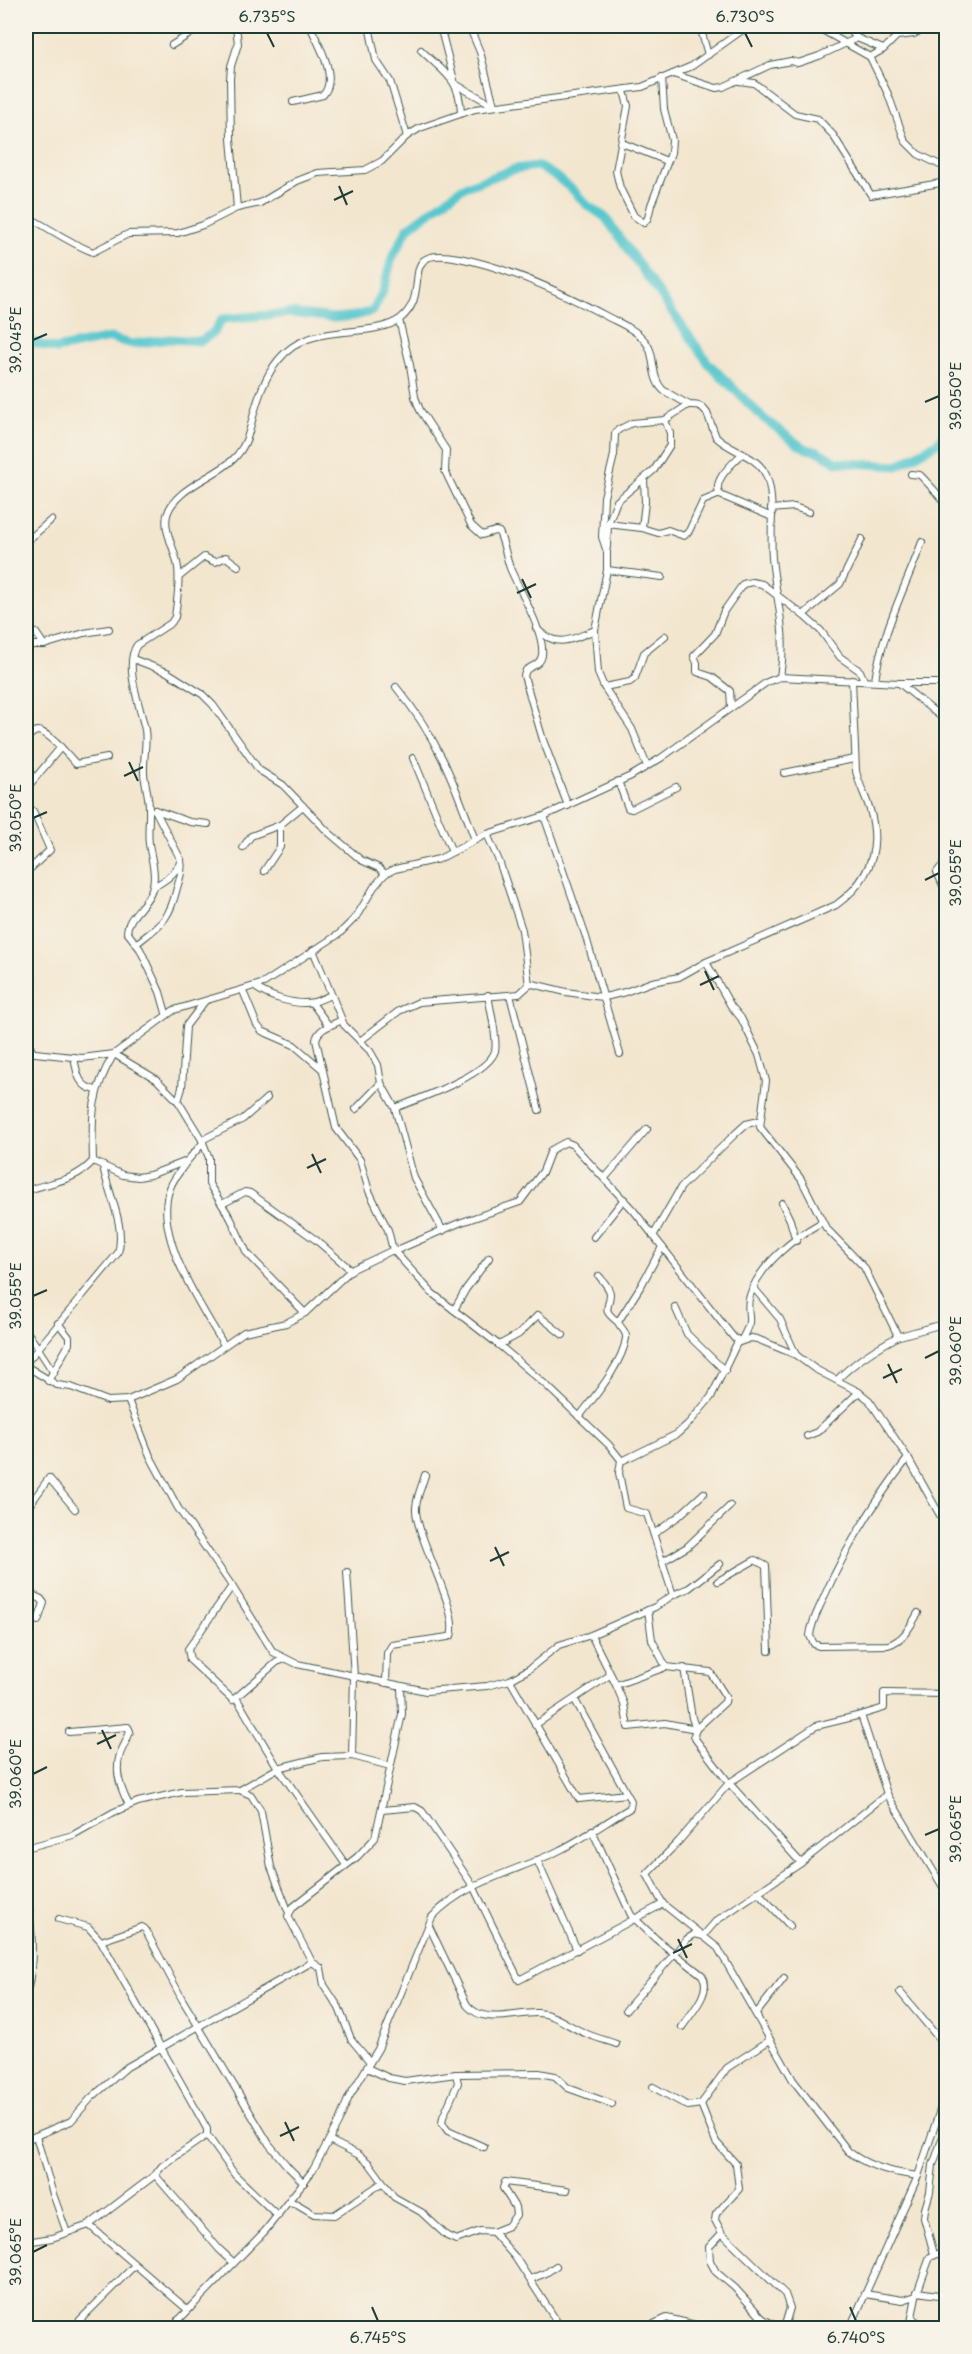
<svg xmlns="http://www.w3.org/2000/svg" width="972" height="2354" font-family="'Playpen Sans',sans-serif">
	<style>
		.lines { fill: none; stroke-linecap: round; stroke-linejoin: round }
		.river { stroke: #59c7ce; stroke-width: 9 }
		.minor-casing { stroke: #3f564b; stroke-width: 8 }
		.minor { stroke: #fff; stroke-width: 6 }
		.ticks { fill: none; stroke: #1f3d34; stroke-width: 2 }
		.neatline { fill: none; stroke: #1f3d34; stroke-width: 2 }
		.ticks-label { font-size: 15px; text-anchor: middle; fill: #1f3d34 }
	</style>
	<rect width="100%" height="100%" fill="#f7f3e8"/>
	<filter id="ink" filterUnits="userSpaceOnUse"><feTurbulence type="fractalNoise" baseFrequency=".0167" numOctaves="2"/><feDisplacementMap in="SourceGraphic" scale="12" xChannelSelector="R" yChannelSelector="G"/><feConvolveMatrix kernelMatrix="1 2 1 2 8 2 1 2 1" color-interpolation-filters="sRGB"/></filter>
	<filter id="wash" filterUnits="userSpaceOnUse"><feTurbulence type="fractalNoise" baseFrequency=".008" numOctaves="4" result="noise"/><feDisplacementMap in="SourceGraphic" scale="24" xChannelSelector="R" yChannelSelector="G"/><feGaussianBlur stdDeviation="1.35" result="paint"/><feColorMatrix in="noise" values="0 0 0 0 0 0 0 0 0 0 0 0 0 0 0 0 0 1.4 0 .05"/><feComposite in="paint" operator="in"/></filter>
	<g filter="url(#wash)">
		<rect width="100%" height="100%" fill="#f3e6cf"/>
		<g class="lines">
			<path class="river" d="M26 340 56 349 110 338 132 344 170 339 201 341 214 332 222 319 291 313 334 318 355 316 373 311 383 291 392 258 408 228 462 188 515 169 537 166 555 176 572 189 587 205 605 217 709 364 763 418 798 444 807 449 818 451 836 462 897 466 937 443 946 432"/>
		</g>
	</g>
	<g filter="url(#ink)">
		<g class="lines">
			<g class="minor-casing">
				<g id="minor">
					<path d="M236 26 238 44 231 66 230 79 231 139 237 208"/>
					<path d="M369 26 376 60 390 81 407 136"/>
					<path d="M440 26 455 84 493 105"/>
					<path d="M469 26 480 52 494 105"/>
					<path d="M700 26 708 55"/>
					<path d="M815 26 870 57 888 94 905 141 918 154 946 168"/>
					<path d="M846 26 857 38 883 49"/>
					<path d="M172 45 193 32 196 26"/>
					<path d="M421 50C444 73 460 78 461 113"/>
					<path d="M870 57 884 49 897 36 914 34 930 26"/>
					<path d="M673 74 716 88 723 87 770 65 791 61 798 63 819 56 857 38"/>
					<path d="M739 81 754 83 795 114 818 119 833 135 871 195 946 182"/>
					<path d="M624 91 628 106 616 171 620 188 634 216 644 223 648 218 651 205 671 153 672 140 664 109 662 78"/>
					<path d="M293 102 323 95C339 78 318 43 310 26"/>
					<path d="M622 143 667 161"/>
					<path d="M26 216C50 228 67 242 93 252L128 234 178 233 203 225 237 208 260 203 297 181 318 173 365 170 382 161 407 136 420 128 475 109 642 87 692 66 748 26"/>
					<path d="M399 320 410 365 415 397 420 410 446 450 445 471 471 525 482 535 495 531 499 532C504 543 506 556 510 568 519 590 545 632 542 655 541 664 532 666 526 670L524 676 543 740 568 806"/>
					<path d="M742 454C733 463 711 481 720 495L772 517"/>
					<path d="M911 474 920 475C930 486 940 494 946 507"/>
					<path d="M771 509 794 507 809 512"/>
					<path d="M607 524 642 528 658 533 668 530 684 536 689 531 703 501 720 494"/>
					<path d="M642 528 645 502 644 479"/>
					<path d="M26 542 51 520"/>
					<path d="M607 547 608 524 617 501 654 470 670 445V433L665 420"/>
					<path d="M607 570 662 577"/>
					<path d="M179 577 204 557 215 562 226 557 238 566"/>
					<path d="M803 615 840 584 862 539"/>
					<path d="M536 628C557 650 572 639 595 630"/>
					<path d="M26 631 36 633 44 645"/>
					<path d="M26 645H44L84 633 109 629"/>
					<path d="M133 659 167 672 202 694 213 705 259 770 283 785 327 831 361 860 379 868 385 874"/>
					<path d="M875 680C882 632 905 588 922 542"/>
					<path d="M899 683H946"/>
					<path d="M396 687C436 735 454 781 475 840"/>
					<path d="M604 687 630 682 635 678 644 653 665 636"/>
					<path d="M731 706 730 691 712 677 697 672V663L694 656 715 634 724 611 743 584 752 582 762 584 803 615 821 631 840 657 860 671 864 680"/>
					<path d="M26 739C29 736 34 731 38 731 49 732 69 756 76 764L107 758"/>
					<path d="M413 758 452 852"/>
					<path d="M647 766 632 729 604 687 598 673 595 630 607 570V552L602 537 604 497 614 455 615 434 618 430 632 423 665 420 688 405"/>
					<path d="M784 773 854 759"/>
					<path d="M618 781 628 808 632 809 676 787"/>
					<path d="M26 789 61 747"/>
					<path d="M26 792 29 806"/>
					<path d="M26 805 33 811 50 850 31 868"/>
					<path d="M155 810 190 822 208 824"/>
					<path d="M544 816 586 937 620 1054"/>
					<path d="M487 834 499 861 522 930 529 985"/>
					<path d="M243 847 251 836 280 825"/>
					<path d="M946 861 937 872 946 892"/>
					<path d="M264 871 280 847V825L303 806"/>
					<path d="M153 887C165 881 177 873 181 860L155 810"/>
					<path d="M136 944C161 924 169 921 177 888 180 878 183 869 181 860"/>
					<path d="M313 950 344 1025 370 1051 378 1065 381 1083 356 1109"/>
					<path d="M706 962 731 1006 741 1018 759 1055 766 1081 760 1127 801 1179 826 1228 864 1267 897 1334 895 1338C873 1350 854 1362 837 1380"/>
					<path d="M255 987C268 997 297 1006 314 1002 320 1000 326 997 331 995"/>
					<path d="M243 991 257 1025 262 1031 294 1045 322 1069"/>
					<path d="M510 995 539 1110"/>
					<path d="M312 1003 329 1026"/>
					<path d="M166 1013 160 992 140 949 127 932C128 915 147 906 152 889 157 875 151 858 149 844 147 829 151 813 148 798 147 787 143 778 144 767 144 754 147 742 145 730 141 708 123 665 137 645L171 623 175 617C177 601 180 584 178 568 176 550 163 532 167 515 175 486 221 476 238 454 248 442 250 427 254 413 262 384 274 354 303 341 331 328 378 335 400 319 435 292 393 245 459 258 510 268 561 292 606 316 619 323 635 329 644 340 657 353 649 376 663 390 666 392 687 404 690 405 696 405 698 405 703 408L707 413 716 437C730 451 753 454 764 471 776 490 770 536 772 558 776 601 788 632 780 677"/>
					<path d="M342 1020C332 1025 318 1028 316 1040L336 1128 360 1160 369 1191 388 1230 393 1250"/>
					<path d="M26 1038 33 1053"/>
					<path d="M360 1041 399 1011 419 1002 519 994 529 985 533 984 566 992 594 996 605 997 625 992 652 982 679 977 706 962 836 905C869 881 882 850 870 810 866 797 859 785 856 771L852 680"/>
					<path d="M26 1052 82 1058 114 1054 174 1010 264 983 339 934 356 917 374 887 385 874 395 869 439 859 487 834 544 816 631 776 661 758 767 682 780 677 899 683 946 721"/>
					<path d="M74 1057C77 1073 78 1087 96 1090"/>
					<path d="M381 1083 395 1108 414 1178 443 1231"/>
					<path d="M178 1101 182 1088 186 1026 205 1001"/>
					<path d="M395 1108C418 1099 488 1075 495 1051 498 1039 490 1009 488 995"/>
					<path d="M202 1140 243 1119 267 1098"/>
					<path d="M946 1154V1153"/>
					<path d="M93 1161 123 1175 138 1177 150 1175 187 1161 203 1143"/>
					<path d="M187 1161C182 1169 173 1179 170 1188 152 1234 202 1308 224 1345"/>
					<path d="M605 1178 647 1129"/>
					<path d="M26 1191C51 1181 73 1183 93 1161 92 1116 90 1094 114 1054L156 1079 178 1101 202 1140 209 1158V1184L231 1219 247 1253 305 1313"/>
					<path d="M782 1203 790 1220 796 1241"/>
					<path d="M222 1204 245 1192 250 1193 316 1240 351 1270"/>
					<path d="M653 1236 681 1187 735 1134 746 1124 759 1121"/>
					<path d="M594 1237 624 1199"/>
					<path d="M395 1251 459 1223 520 1202 543 1171 551 1150 566 1142 573 1145 634 1211 726 1328 734 1338 741 1341C744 1335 747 1330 749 1323 750 1314 746 1305 750 1295 760 1264 795 1237 822 1222"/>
					<path d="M599 1276C603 1281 610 1288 610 1294 609 1310 601 1309 618 1322"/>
					<path d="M753 1287 780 1319 796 1355"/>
					<path d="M675 1307 687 1334 725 1371"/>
					<path d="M454 1310 466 1289 489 1258"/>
					<path d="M26 1330 54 1373"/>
					<path d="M896 1337 946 1323"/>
					<path d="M499 1345 519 1334 538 1315 563 1335"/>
					<path d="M26 1363 118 1253C126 1224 108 1194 103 1166"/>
					<path d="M26 1366 57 1385 71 1387 108 1401 128 1400 177 1379 244 1332 286 1323 305 1313 351 1270 393 1250 432 1293 499 1345 546 1385 609 1445 621 1460H624L677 1434 689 1423 711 1397 737 1343 751 1338 757 1339 796 1355 815 1369 859 1392 869 1400 908 1458 946 1526"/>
					<path d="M48 1381 69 1344V1337L58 1323"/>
					<path d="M128 1400 150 1456 178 1508 232 1586 273 1652 297 1664 426 1691 487 1686 510 1680 529 1669 559 1645 591 1635 655 1607 673 1595 689 1588 720 1564"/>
					<path d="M579 1417C594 1397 623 1363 626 1338 627 1331 620 1328 618 1322L642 1284 662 1247"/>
					<path d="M807 1436 817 1432 859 1392"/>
					<path d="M908 1458C875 1501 846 1547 824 1597 819 1609 811 1622 810 1636L814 1644 819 1646 888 1645C904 1640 910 1627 918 1613"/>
					<path d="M621 1460 619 1473 626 1508 647 1514 673 1595"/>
					<path d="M26 1510 49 1478 75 1509"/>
					<path d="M655 1533 679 1516 704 1493"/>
					<path d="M663 1561 687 1547 730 1506"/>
					<path d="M347 1572 354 1676 352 1756"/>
					<path d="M26 1579 28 1593 41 1599 44 1603 38 1621"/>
					<path d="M718 1581 755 1560 766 1566 769 1651"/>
					<path d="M232 1586 188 1649 190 1660 233 1700 277 1662 285 1659"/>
					<path d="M648 1610 652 1640 666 1667 710 1672 726 1697 725 1702 696 1729 694 1735 696 1740 729 1783 801 1863"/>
					<path d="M591 1635 616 1685 624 1704 628 1727 665 1723 696 1729"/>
					<path d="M684 1668 692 1718 696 1729"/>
					<path d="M510 1680 579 1799 627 1794"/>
					<path d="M386 1683 387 1653 392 1645 448 1637 451 1636C460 1612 418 1541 416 1511 415 1500 422 1486 425 1475"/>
					<path d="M616 1685 666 1667"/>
					<path d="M946 1694 884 1693V1708L861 1715 887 1794 946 1892"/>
					<path d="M26 1699 29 1719 26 1740"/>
					<path d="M237 1699 278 1768 346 1865"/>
					<path d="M861 1715 816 1726 729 1783 679 1841 647 1874 663 1904 703 1936 716 1921 801 1863 887 1794"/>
					<path d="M535 1725 610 1675"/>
					<path d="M69 1732 128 1727 130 1731C128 1740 121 1748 119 1758 115 1774 121 1790 129 1805"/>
					<path d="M240 1790 251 1795 261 1811 271 1867 289 1913"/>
					<path d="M382 1810 415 1807 422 1811 473 1886 519 1980 663 1904"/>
					<path d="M592 1830 631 1915 656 1939 702 1975C713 1991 691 2013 682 2027"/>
					<path d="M26 1848 73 1835 114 1812 138 1802 182 1792 240 1790 278 1768 322 1757 352 1756 390 1766"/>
					<path d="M537 1860 577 1950"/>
					<path d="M26 1881C30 1917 37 1960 26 1995"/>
					<path d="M758 1892 790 1926"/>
					<path d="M59 1919 88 1927 101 1941 207 2129V2135L162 2166 155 2175 219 2249 233 2262"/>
					<path d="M429 1926 467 2005C484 2026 516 2012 538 2013 556 2014 569 2027 585 2033 595 2038 606 2040 616 2044"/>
					<path d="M101 1941 142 1927 145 1929 182 1999 269 2144 288 2167 304 2183"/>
					<path d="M900 1992 946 2047"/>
					<path d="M626 2010 687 1939 695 1934 703 1936 718 1948 793 2080 848 2151C867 2167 894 2173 918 2176"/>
					<path d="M756 2014 784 1978"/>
					<path d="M370 2062 351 2039 339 2008 324 1985 321 1968 312 1962 288 1916 293 1907 357 1857 375 1838 402 1714 401 1686"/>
					<path d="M367 2068 389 2078 405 2081 456 2074 539 2073 555 2076 568 2088 612 2104"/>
					<path d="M456 2074 458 2083 443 2117 442 2123 448 2131 484 2147"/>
					<path d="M653 2087 688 2106 701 2104 727 2068 770 2040"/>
					<path d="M701 2104 716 2142 736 2164 739 2189 716 2214 715 2220 722 2233 785 2294 790 2308 784 2328"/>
					<path d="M207 2135 235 2175 278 2216"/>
					<path d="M36 2136 53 2194 67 2233"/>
					<path d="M26 2140 71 2121 91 2098 127 2067 312 1962"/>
					<path d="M329 2140 359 2155 369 2163 394 2197 421 2212 447 2236 456 2240 480 2231 493 2232 515 2257 561 2328"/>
					<path d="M289 2202 297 2204 314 2214 334 2215 382 2183"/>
					<path d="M89 2225 188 2310"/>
					<path d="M493 2232 508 2226 516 2215 515 2207 503 2188 505 2182 567 2190"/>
					<path d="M722 2233 709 2247 710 2261 716 2272 735 2288 762 2318 779 2328"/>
					<path d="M26 2242 52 2238 89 2225 155 2175"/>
					<path d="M934 2254 924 2218 925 2209 930 2192 933 2165 946 2128"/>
					<path d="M531 2279 546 2273 556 2266"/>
					<path d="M917 2292 946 2296"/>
					<path d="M865 2294 903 2300 916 2296 930 2257 946 2251"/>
					<path d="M912 2318 925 2328"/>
					<path d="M178 2320 187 2328"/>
					<path d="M72 2328 135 2265"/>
					<path d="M171 2328 265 2231 313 2170 339 2121 349 2097 378 2049 432 1917C466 1881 515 1872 558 1851 583 1839 606 1822 630 1808L631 1801 627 1794 575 1700"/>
					<path d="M645 2328 667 2318 704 2327 774 2325"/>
					<path d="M850 2328 918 2176 946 2092"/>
					<path d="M910 2328 916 2296"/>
				</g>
			</g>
			<use href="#minor" class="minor"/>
		</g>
	</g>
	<path class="ticks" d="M267 33 274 47M745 33 752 47M339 186 347 205M334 200 353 191M33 340 47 334M925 402 939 396M522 579 531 598M517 593 536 584M129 762 138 781M124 776 143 767M33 818 47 812M925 880 939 873M705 971 714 990M700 985 719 976M312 1154 321 1173M307 1168 326 1159M33 1296 47 1290M925 1358 939 1351M888 1364 897 1383M883 1378 902 1369M495 1547 504 1566M490 1561 509 1552M102 1730 111 1749M97 1744 116 1735M33 1774 47 1767M925 1835 939 1829M678 1939 687 1958M673 1953 692 1944M285 2122 294 2141M280 2136 299 2127M33 2252 47 2245M372 2307 378 2321M850 2307 856 2321"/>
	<rect width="972" height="2354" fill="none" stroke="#f7f3e8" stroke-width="66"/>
	<rect x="33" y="33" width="906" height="2288" class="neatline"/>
	<g class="ticks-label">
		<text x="267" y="22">6.735°S</text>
		<text x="745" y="22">6.730°S</text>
		<text transform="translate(16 340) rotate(-90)" y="5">39.045°E</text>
		<text transform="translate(956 396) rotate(-90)" y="5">39.050°E</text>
		<text transform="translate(16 818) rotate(-90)" y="5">39.050°E</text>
		<text transform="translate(956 873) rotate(-90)" y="5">39.055°E</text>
		<text transform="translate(16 1296) rotate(-90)" y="5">39.055°E</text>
		<text transform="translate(956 1351) rotate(-90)" y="5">39.060°E</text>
		<text transform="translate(16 1774) rotate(-90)" y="5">39.060°E</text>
		<text transform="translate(956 1829) rotate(-90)" y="5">39.065°E</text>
		<text transform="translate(16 2252) rotate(-90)" y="5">39.065°E</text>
		<text x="378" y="2343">6.745°S</text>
		<text x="856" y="2343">6.740°S</text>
	</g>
</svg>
